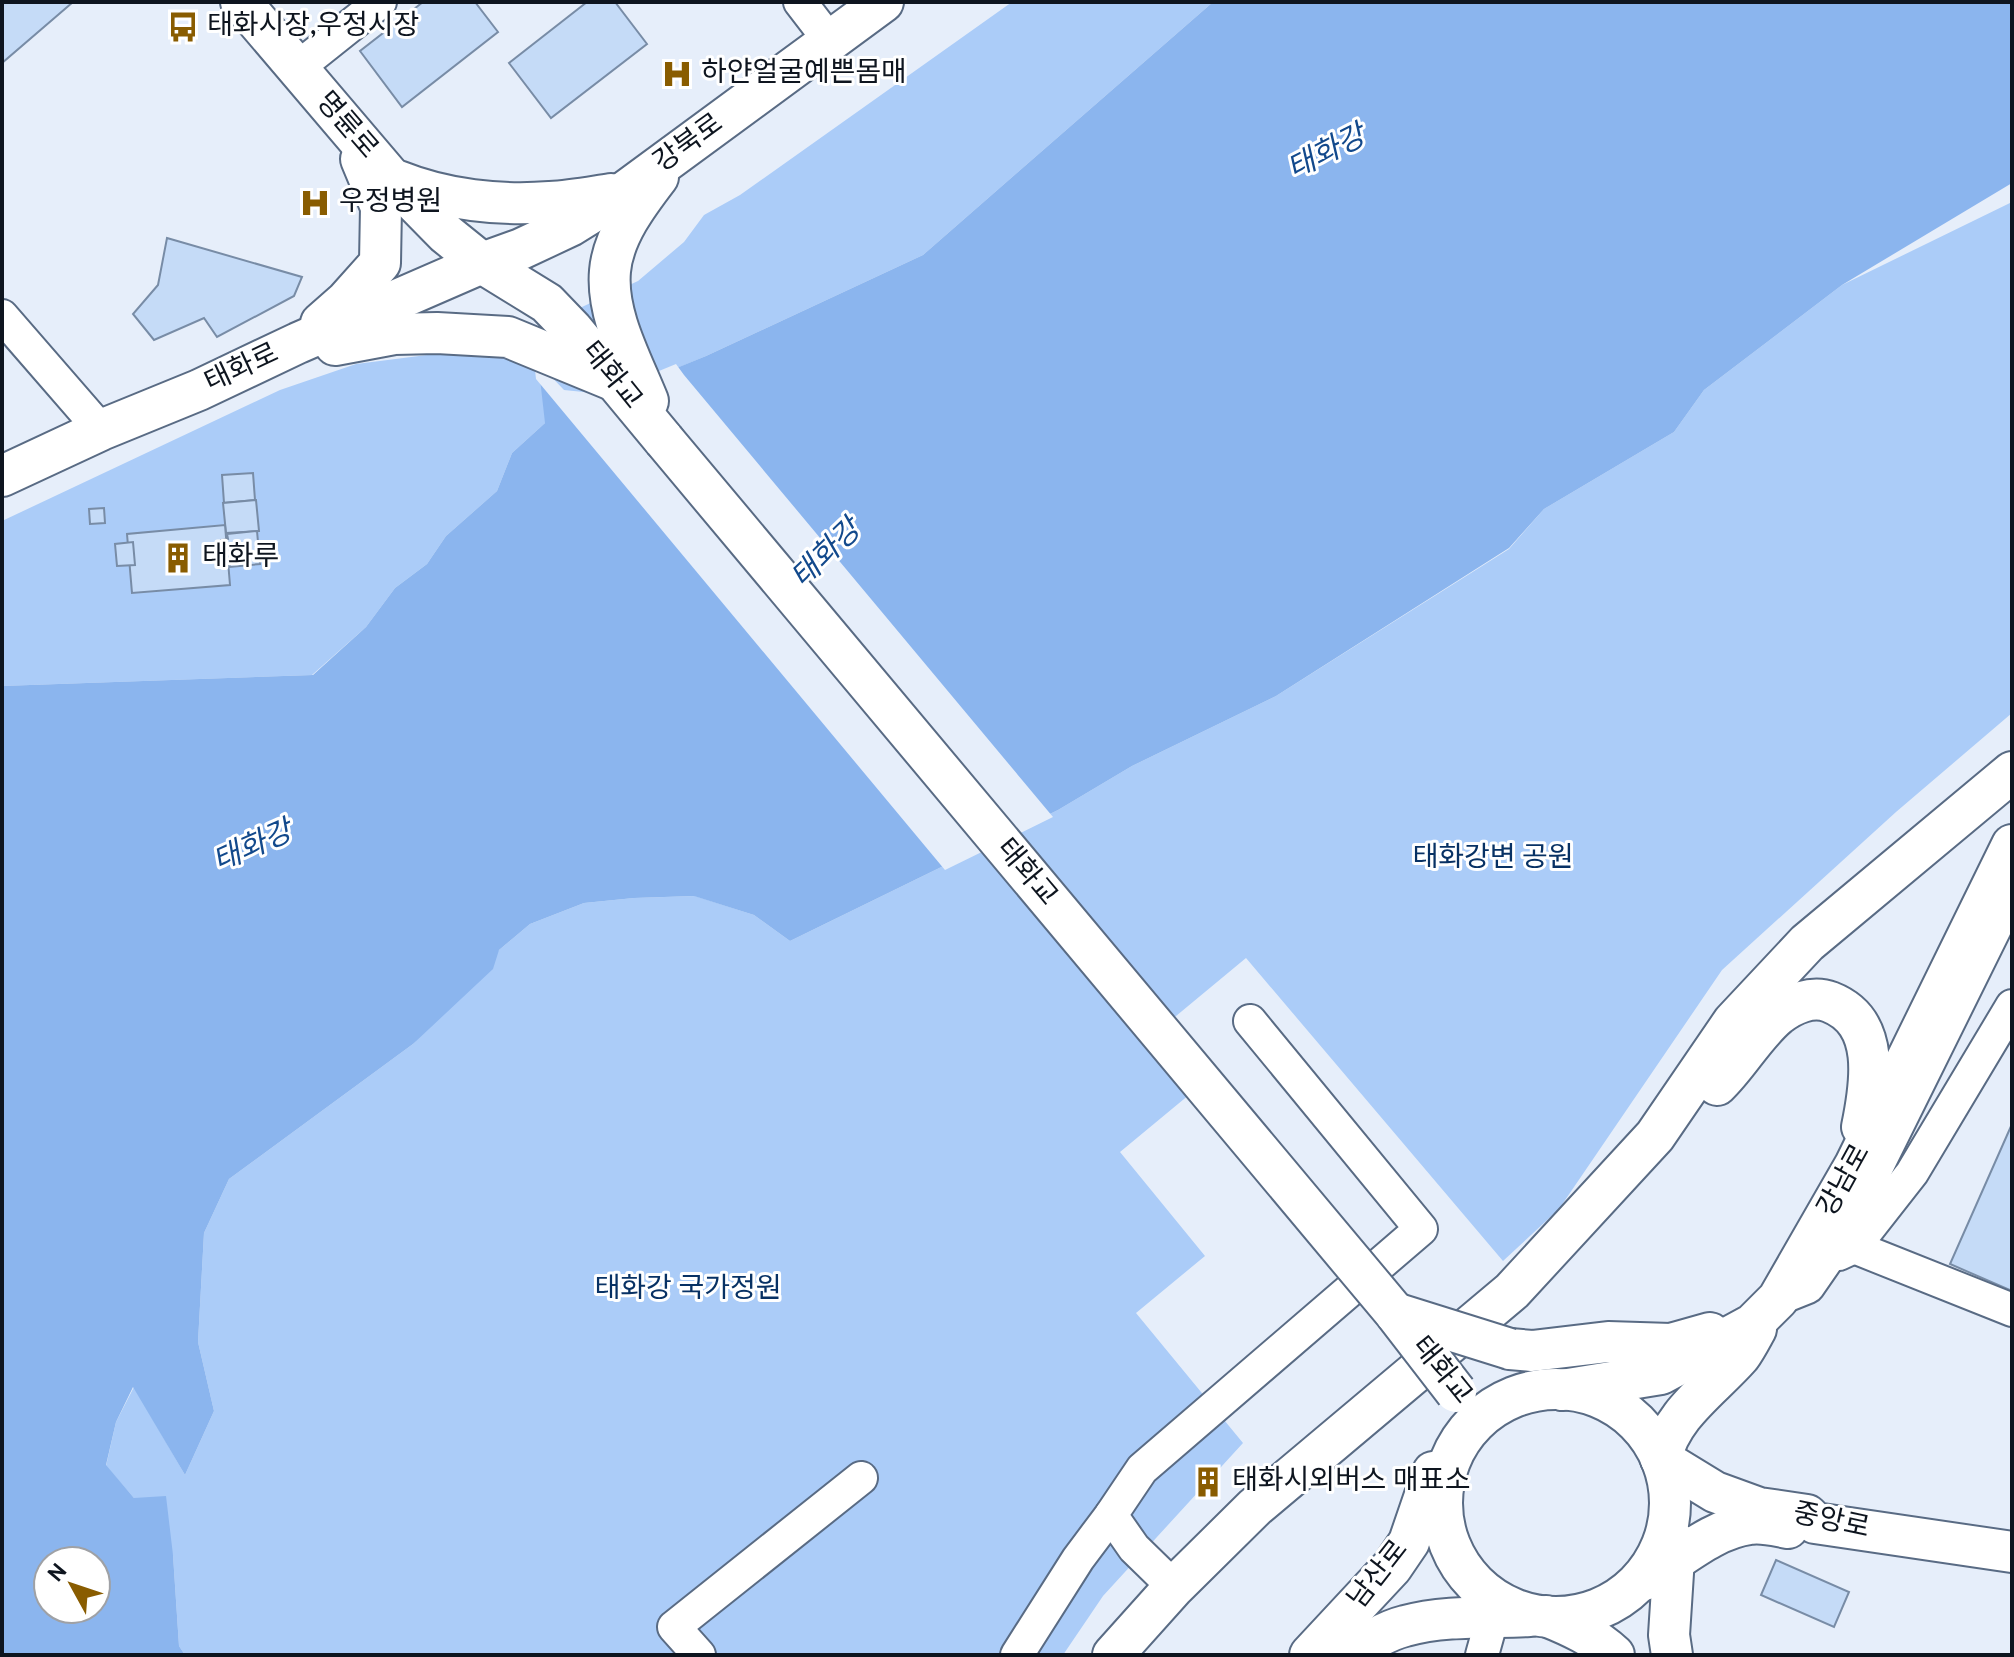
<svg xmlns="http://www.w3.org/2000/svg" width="2014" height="1657" font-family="Overpass,'Noto Sans KR',sans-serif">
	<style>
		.green { fill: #abccf8 }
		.water { fill: #8bb5ee; fill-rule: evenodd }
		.pier { fill: #e6eefa }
		.building { fill: #c5dbf7; stroke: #788ca6; stroke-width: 2 }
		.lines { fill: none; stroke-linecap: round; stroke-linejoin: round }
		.minor-casing { stroke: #596b84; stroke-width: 36 }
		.major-casing { stroke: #596b84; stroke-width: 44 }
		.minor { stroke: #fff; stroke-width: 32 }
		.major { stroke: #fff; stroke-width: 40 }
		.major-bridge-casing { stroke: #596b84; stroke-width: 44; stroke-linecap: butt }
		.major-bridge { stroke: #fff; stroke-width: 40 }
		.labels { text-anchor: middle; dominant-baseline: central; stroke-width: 6; stroke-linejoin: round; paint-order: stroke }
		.poi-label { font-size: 28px; fill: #0e151f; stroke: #fff; text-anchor: start }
		.street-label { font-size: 28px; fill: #0e151f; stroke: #fff }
		.park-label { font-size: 28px; fill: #073164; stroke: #fff }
		.water-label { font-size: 30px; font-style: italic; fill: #12498c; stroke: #fff }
	</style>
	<rect width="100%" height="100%" fill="#e6eefa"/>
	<g class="green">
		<path d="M1012 2H1213L923 255 706 356 545 423 512 453 497 491 446 536 427 564 395 588 366 627 312 675 2 686V521L280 390 356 364 498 346 638 281 684 242 704 215 740 195Z"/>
		<path d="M2012 202V713L1896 812 1722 970 1559 1209 1503 1261 1246 958 1170 1021 1213 1075 1120 1152 1205 1256 1136 1313 1243 1443 1103 1596 1063 1655H185L179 1646 173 1555 134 1498 106 1466 116 1422 134 1387 185 1475 214 1411 198 1342 204 1233 229 1179 413 1044 499 950 530 924 584 903 634 898 695 896 754 915 790 941 1058 810 1132 766 1276 696 1509 549 1544 509 1674 432 1704 390 1842 285Z"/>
	</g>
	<path class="water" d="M1213 2H2012V183L1842 285 1704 390 1674 432 1544 509 1509 548 1276 696 1132 766 1058 810 790 941 754 915 694 896 634 898 584 903 530 924 499 950 493 969 413 1044 229 1179 204 1233 198 1342 214 1411 185 1475 133 1387 116 1422 106 1465 134 1498 166 1496 173 1555 179 1646 185 1655H2V686L313 675 366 627 395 588 427 564 446 536 497 491 512 453 545 423 539 370 562 393 603 398 706 356 923 255ZM48 1561H96V1609H48Z"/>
	<path class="pier" d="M676 364 684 375 1053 817 945 870 536 379 535 370 542 367 564 390 603 394Z"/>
	<g class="building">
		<path d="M2 2H73L2 63Z"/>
		<path d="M423 2H475L498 32 402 107 360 51Z"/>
		<path d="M587 2H615L647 44 551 118 509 63Z"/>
		<path d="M167 238 302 277 294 296 217 337 204 318 154 340 133 314 158 285Z"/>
		<path d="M253 473 255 500 224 503 222 475Z"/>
		<path d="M256 500 259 531 226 533 223 503Z"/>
		<path d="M104 508 105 523 90 524 89 509Z"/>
		<path d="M225 525 230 585 132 593 127 534Z"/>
		<path d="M257 531 260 564 230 567 229 562 223 563 221 540 228 539 227 534Z"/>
		<path d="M133 542 135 565 117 566 115 544Z"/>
		<path d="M2012 1124V1291L1950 1264Z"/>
		<path d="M1776 1560 1849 1592 1834 1627 1761 1595Z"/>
	</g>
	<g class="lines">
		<g class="minor-casing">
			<g id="minor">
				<path d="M800 2 830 41"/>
				<path d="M296 69 380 2"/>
				<path d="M2 316 101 430"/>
				<path d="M1854 1247 2012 1310"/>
				<path d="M1839 1254 1854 1247 1912 1173 2012 1006"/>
				<path d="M1778 1299 1808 1287 1826 1261 1871 1179 2012 894"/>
				<path d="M1174 1587 1134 1548 1111 1515 1142 1469 1421 1229 1250 1021"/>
				<path d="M699 1655 674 1627 861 1478"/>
				<path d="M1017 1655 1078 1559 1111 1515"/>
				<path d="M1482 1655 1497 1601"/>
			</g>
		</g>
		<g class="major-casing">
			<g id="major">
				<path d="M241 2 390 177 446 234 482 263 547 303 572 329 664 440"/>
				<path d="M398 181C445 200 500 206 550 202 570 201 591 197 611 194"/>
				<path d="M321 323 346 301 380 263 381 207 361 159"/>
				<path d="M335 345 394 334 437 333 508 337 610 379"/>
				<path d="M648 401C632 361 606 315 610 271 613 236 638 203 658 177"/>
				<path d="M2 476 101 430 199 390 298 343 482 263 521 249 570 226 623 193 883 2"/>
				<path d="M1717 1085C1739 1064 1754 1035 1778 1015 1792 1004 1812 995 1830 1002 1881 1022 1871 1083 1862 1127"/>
				<path d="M1510 1349 1532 1351 1608 1342 1671 1344 1710 1333"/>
				<circle cx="1556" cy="1503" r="114"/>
				<path d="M1562 1390 1661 1374 1753 1324 1778 1299 1855 1165 2012 845"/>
				<path d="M1661 1459 1715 1492 1759 1508 1807 1515 1815 1523 2012 1552"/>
				<path d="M1661 1459C1671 1414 1711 1389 1740 1356 1746 1348 1751 1338 1756 1329"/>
				<path d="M1644 1580C1678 1561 1711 1529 1750 1524 1762 1522 1777 1526 1788 1528"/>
				<path d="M1546 1616C1571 1626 1595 1637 1614 1655"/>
				<path d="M1113 1655 1174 1587 1255 1507 1512 1291 1655 1136 1733 1022 1807 943 2012 772"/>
				<path d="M1310 1655 1392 1567 1409 1542 1433 1472"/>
				<path d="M1350 1655C1367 1643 1385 1631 1405 1626 1445 1615 1490 1618 1530 1616"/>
				<path d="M1672 1655 1669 1635 1675 1542"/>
			</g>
		</g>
		<use href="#minor" class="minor"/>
		<use href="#major" class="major"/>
		<g class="major-bridge-casing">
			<g id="major-bridge">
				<path d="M664 440 1395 1313 1456 1392"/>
				<path d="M1395 1313 1510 1349"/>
			</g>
		</g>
		<use href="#major-bridge" class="major-bridge"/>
	</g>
	<defs>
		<g id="bus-bare" transform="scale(2.4)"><path d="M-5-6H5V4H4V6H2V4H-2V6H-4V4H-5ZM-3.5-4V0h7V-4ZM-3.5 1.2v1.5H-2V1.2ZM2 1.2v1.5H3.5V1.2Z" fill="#895c00" stroke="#fff" stroke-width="2.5" paint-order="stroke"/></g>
		<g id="hospital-bare" transform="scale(2.4)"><path d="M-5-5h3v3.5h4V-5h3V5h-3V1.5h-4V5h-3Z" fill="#895c00" stroke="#fff" stroke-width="2.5" paint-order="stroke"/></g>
		<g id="building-bare" transform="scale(2.4)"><path d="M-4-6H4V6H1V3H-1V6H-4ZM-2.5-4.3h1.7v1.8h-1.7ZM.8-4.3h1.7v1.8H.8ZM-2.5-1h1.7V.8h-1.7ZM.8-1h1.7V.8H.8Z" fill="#895c00" stroke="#fff" stroke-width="2.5" paint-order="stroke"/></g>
	</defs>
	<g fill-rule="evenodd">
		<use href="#bus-bare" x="183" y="27"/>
		<use href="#hospital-bare" x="677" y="74"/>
		<use href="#hospital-bare" x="315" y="203"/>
		<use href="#building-bare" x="178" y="558"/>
		<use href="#building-bare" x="1208" y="1482"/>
	</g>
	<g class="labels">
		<g class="poi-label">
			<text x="207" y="27">태화시장,우정시장</text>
			<text x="701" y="74">하얀얼굴예쁜몸매</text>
			<text x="339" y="203">우정병원</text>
			<text x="202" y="558">태화루</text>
			<text x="1232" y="1482">태화시외버스 매표소</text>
		</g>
		<g class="street-label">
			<text transform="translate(346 126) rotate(49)">명륜로</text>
			<text transform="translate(689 144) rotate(-36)">강북로</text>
			<text transform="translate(242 369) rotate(-25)">태화로</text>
			<text transform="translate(611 376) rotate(51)">태화교</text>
			<text transform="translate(1026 873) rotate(50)">태화교</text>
			<text transform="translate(1845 1181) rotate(-61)">강남로</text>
			<text transform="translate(1441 1371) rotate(51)">태화교</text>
			<text transform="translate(1831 1522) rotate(12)">중앙로</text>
			<text transform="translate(1379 1575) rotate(-52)">남산로</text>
		</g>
		<g class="park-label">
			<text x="1493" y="859">태화강변 공원</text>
			<text x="688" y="1290">태화강 국가정원</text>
		</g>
		<g class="water-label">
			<text transform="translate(1327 154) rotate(-27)">태화강</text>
			<text transform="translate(827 555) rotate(-44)">태화강</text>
			<text transform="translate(253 848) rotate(-24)">태화강</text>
		</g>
	</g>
	<rect width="2014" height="1657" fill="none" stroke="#0e151f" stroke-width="8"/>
	<g transform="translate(72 1585) rotate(310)"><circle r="38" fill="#ffffff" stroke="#9fa1a5" stroke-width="2"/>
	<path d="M0-6L14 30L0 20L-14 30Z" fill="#895c00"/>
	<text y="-12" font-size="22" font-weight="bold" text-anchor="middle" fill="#0e151f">N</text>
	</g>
</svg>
